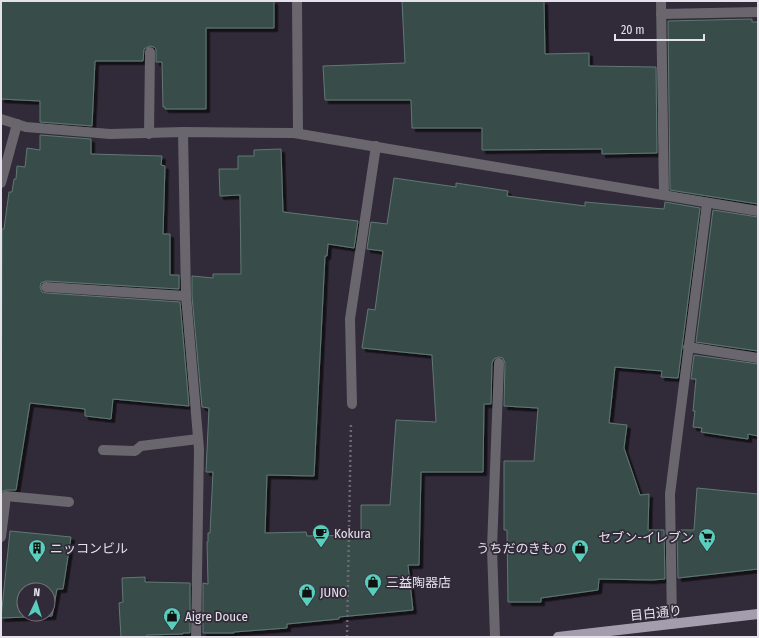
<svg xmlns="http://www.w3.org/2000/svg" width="759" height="638" font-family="'Fira Sans Condensed','Noto Sans JP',sans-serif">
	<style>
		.building { fill: #374e4a; stroke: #607873; fill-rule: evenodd; filter: url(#shadow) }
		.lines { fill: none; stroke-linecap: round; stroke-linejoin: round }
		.path { stroke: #6d6774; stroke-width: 2.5; stroke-dasharray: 2 3; stroke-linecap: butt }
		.minor { stroke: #69666e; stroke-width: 10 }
		.major { stroke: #a49dae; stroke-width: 10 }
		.labels { text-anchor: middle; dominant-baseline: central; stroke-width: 3.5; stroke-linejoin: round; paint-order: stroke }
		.poi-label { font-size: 13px; fill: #e5e1eb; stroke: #312a39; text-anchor: start }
		.street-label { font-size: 13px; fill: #e5e1eb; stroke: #312a39 }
	</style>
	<defs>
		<filter id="shadow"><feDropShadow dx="3.5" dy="3.5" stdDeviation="0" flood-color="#0009"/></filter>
	</defs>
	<rect width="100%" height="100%" fill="#312a39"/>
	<g class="building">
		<path d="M1 1H274V28H206V109H165V107H163L162 62H156V49L154 47 150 46 144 49 143 61H95L92 126 40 122V101L1 99Z"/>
		<path d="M402 1H544L545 54 589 53V66L656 67 657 153 602 154V149L482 150V128H412L411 100H325L323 66 405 63Z"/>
		<path d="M752 19V22H758V204L670 190 668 21Z"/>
		<path d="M40 135 91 139V154L162 156 161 165 165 166 163 234H170V275H179V289L46 281 41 283 40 287 42 292 46 293 180 302 189 406 113 399 111 419 85 416V409L30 403 16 490H6L1 492 2 229H4L9 192H12L14 179H16L17 166 25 167 27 148 40 150Z"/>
		<path d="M281 149 283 212 358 221 354 248 328 244 327 256H325L314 476 267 475 265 533 306 532 307 536 361 535V505H390L396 420 436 422 432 355 362 348 368 309 375 310 383 251 367 249 371 222 387 224 394 178 456 187V183L508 191 507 196 585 206V202L664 209 665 202 700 208 678 378 661 377 662 371 615 367 609 423 627 425 624 448 640 495 649 494 648 530H664L665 579 652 580 599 579 598 590 541 598V602H508L507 530H504V461H534L538 408 504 406 505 363 503 358 499 357 494 359 492 363 491 404H484L483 472H421L419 565H408L413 610 339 617V619L287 624V628L234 632V633H203V583L208 584 207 542H208V533H210L213 472H206L209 408 202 407 192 296V276L213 278V274H241L240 195 220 196 219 169H238V156H254V150Z"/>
		<path d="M713 210 758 217V351L696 342Z"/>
		<path d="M694 355 758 364V436L748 434V439L734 437 701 432 702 428 693 427 695 411H693L696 379H691Z"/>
		<path d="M697 488 758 494V569L678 578 677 530H694Z"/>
		<path d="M10 531 71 537 63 589H57L52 616 1 618ZM24 590H48V614H24Z"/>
		<path d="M145 577V582L190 583V633H183V634L147 635V637H121L119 603 123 602 122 578Z"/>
	</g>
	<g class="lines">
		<path class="path" d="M347 637 351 423"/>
		<g class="minor">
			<path d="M297 1 298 133"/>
			<path d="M661 1 664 195"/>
			<path d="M661 14 758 12"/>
			<path d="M1 119 26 127 110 134 183 132 294 133 758 211"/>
			<path d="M183 132 186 296 199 449 196 637"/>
			<path d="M149 134 150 52"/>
			<path d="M1 183 17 124"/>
			<path d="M46 287 186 296"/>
			<path d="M688 347 758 358"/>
			<path d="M352 404 350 319 376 146"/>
			<path d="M103 450 135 451 141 446 198 439"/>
			<path d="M1 537 6 496 69 502"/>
			<path d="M672 624 670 494 707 203"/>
			<path d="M495 637 492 548 499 363"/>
		</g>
		<path class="major" d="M558 637 758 614"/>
	</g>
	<defs>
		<g id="cafe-pin" transform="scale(0.9)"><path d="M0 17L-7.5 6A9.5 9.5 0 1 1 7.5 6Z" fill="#5acebd" stroke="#312a39"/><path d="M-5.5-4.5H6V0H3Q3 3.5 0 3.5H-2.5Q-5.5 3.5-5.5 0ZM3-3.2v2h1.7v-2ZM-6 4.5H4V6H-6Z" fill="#111"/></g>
		<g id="supermarket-pin" transform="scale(0.9)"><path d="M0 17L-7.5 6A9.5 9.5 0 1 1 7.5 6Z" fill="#5acebd" stroke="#312a39"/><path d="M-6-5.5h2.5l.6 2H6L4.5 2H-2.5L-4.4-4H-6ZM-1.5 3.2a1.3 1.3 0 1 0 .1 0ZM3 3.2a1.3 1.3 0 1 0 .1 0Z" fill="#111"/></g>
		<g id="building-pin" transform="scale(0.9)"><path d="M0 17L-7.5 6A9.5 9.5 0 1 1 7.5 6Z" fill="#5acebd" stroke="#312a39"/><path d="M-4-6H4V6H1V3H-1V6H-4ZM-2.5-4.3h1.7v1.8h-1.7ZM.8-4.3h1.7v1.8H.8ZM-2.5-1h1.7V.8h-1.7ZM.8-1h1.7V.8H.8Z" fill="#111"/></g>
		<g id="shop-pin" transform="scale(0.9)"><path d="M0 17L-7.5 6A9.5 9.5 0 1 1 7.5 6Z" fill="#5acebd" stroke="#312a39"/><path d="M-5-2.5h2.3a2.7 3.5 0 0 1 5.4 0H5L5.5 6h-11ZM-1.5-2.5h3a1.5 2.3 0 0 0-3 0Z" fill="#111"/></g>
	</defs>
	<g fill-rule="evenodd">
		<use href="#cafe-pin" x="321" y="533"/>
		<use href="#supermarket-pin" x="707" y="537"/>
		<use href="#building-pin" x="37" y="548"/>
		<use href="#shop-pin" x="580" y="548"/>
		<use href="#shop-pin" x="373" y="582"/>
		<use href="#shop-pin" x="307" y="592"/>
		<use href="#shop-pin" x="172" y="616"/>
	</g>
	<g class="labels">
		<g class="poi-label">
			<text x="334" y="533">Kokura</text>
			<text x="694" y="537" text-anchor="end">セブン-イレブン</text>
			<text x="50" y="548">ニッコンビル</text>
			<text x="567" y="548" text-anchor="end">うちだのきもの</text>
			<text x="386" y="582">三益陶器店</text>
			<text x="320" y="592">JUNO</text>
			<text x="185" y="616">Aigre Douce</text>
		</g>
		<g class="street-label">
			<text transform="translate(656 613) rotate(-6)">目白通り</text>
		</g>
	</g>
	<rect width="759" height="638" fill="none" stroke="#e5e1eb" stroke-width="4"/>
	<g transform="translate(36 602) rotate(4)"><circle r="19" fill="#312a39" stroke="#797380"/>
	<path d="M0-3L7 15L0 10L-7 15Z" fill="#5acebd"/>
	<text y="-6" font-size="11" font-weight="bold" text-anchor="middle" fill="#e5e1eb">N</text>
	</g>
	<path d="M615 34v6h89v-6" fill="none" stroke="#e5e1eb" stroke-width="2"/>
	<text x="621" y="34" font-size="12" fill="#e5e1eb" stroke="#312a39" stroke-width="3" paint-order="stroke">20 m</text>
</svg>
